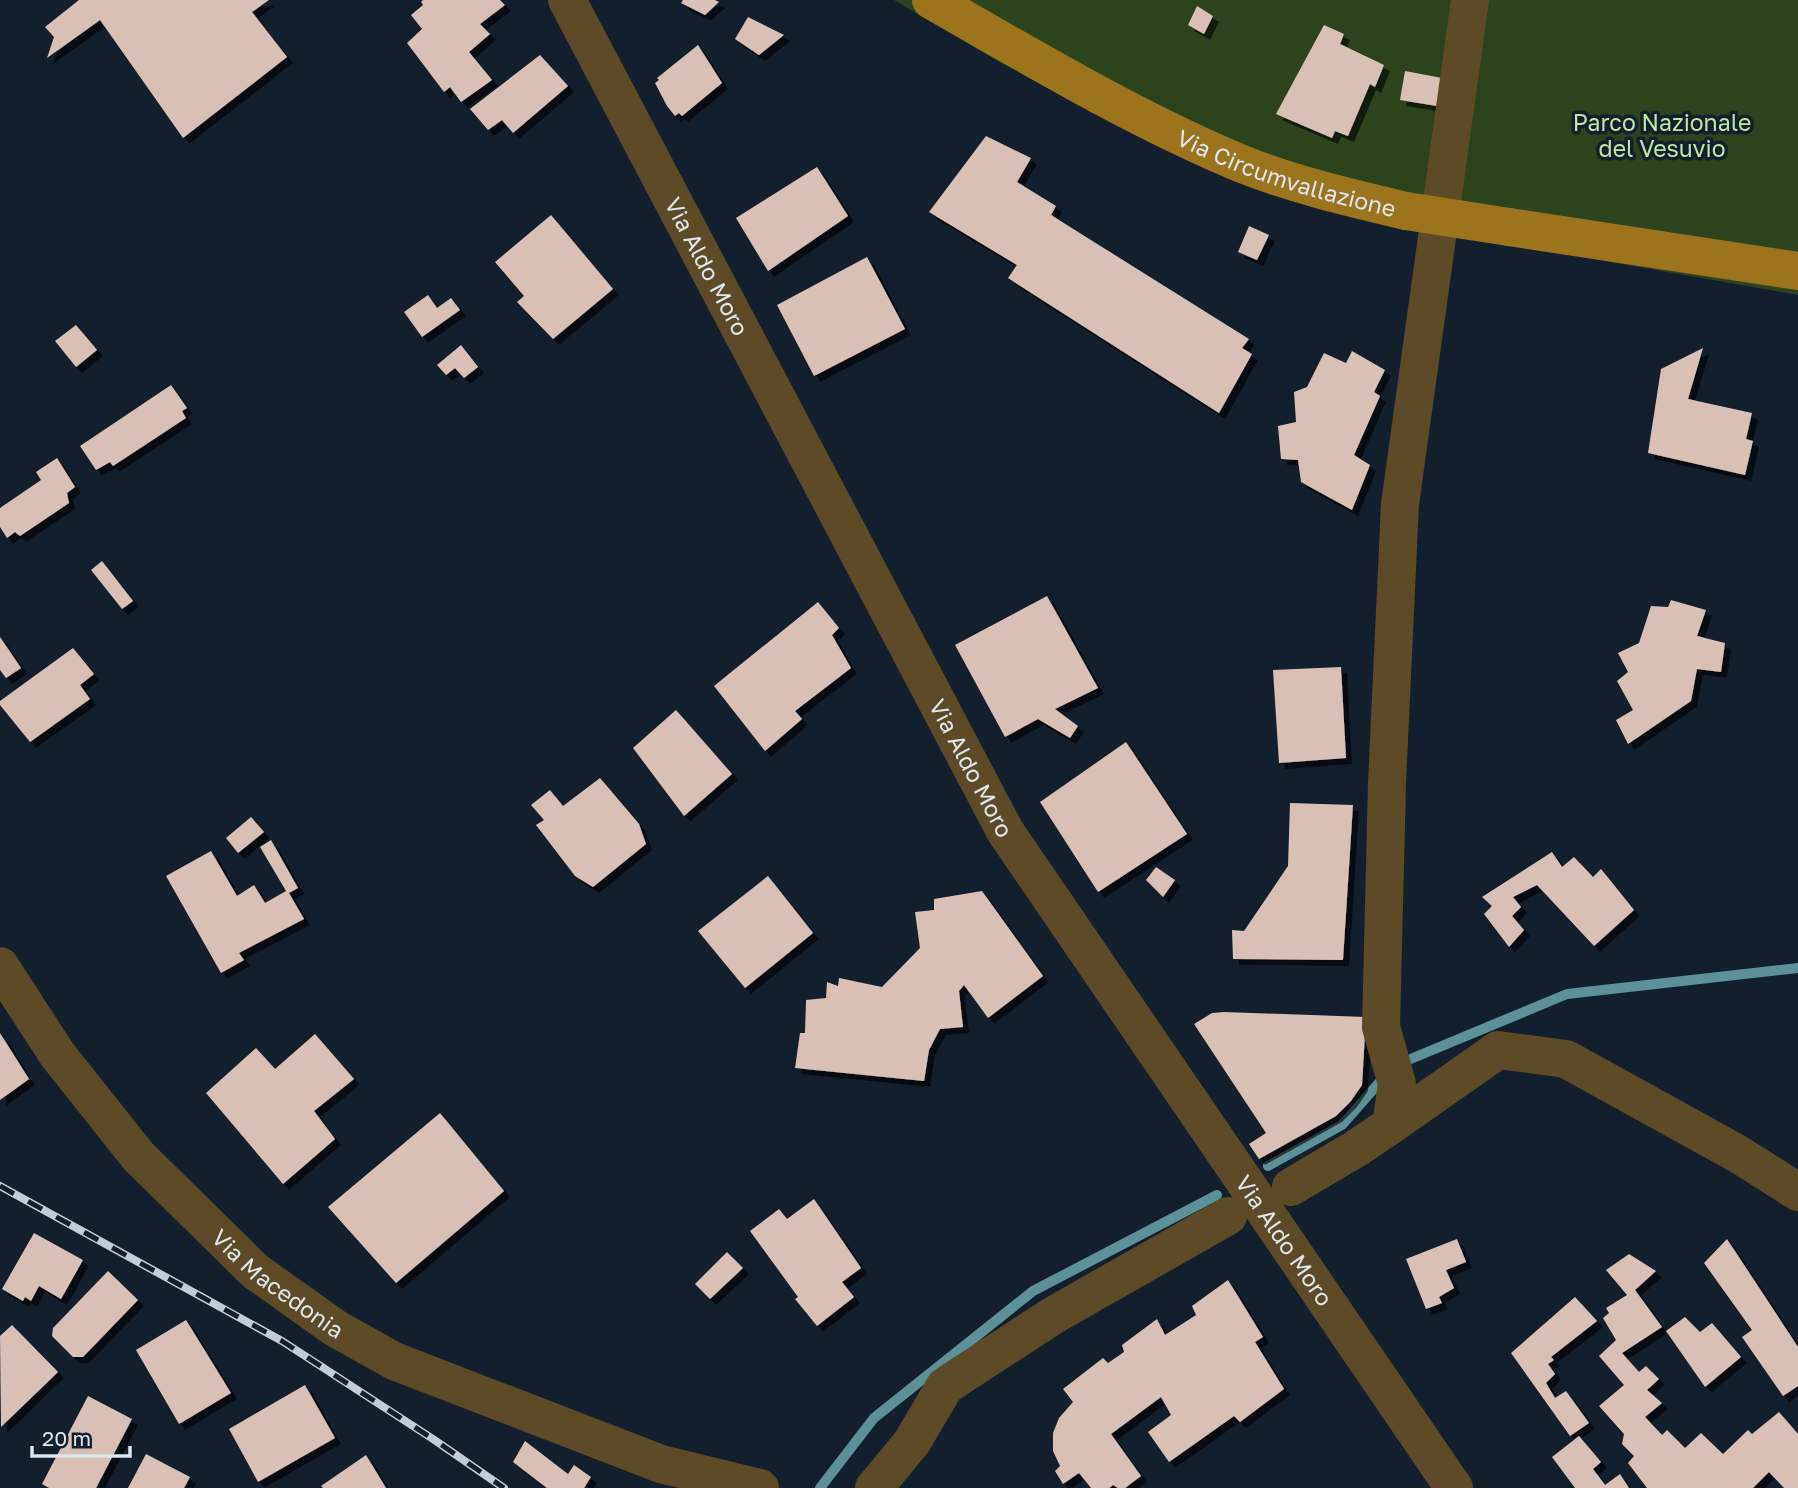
<svg xmlns="http://www.w3.org/2000/svg" width="1798" height="1488" font-family="'Golos Text',sans-serif">
	<style>
		.green { fill: #2d431d }
		.lines { fill: none; stroke-linecap: round; stroke-linejoin: round }
		.stream { stroke: #5d9198; stroke-width: 10 }
		.building { fill: #d9c0b7; filter: url(#shadow) }
		.minor { stroke: #5d4a26; stroke-width: 38 }
		.major { stroke: #9b741d; stroke-width: 38 }
		.rail-casing { stroke: #c4ccd6; stroke-width: 8 }
		.rail { stroke: #141f2d; stroke-width: 5; stroke-dasharray: 16; stroke-linecap: butt }
		.major-bridge { stroke: #9b741d; stroke-width: 38 }
		.labels { text-anchor: middle; dominant-baseline: central; stroke-width: 7; stroke-linejoin: round; paint-order: stroke }
		.park-label { font-size: 23px; fill: #bee7a3; stroke: #141f2d }
		.street-label { font-size: 23px; fill: #dee6ef; stroke: #141f2d }
	</style>
	<defs>
		<filter id="shadow"><feDropShadow dx="6" dy="6" stdDeviation="0" flood-color="#0009"/></filter>
	</defs>
	<rect width="100%" height="100%" fill="#141f2d"/>
	<path class="green" d="M894 0H1798V295L1440 232 1265 186 1001 63Z"/>
	<g class="lines">
		<g class="stream">
			<path d="M1401 1063 1567 994 1798 968"/>
			<path d="M1268 1166 1342 1125 1386 1075"/>
			<path d="M820 1488 874 1418 1033 1291 1217 1195"/>
		</g>
	</g>
	<g class="building">
		<path d="M79 0H269L252 12 287 57 183 138 100 20 47 58 54 37 45 27Z"/>
		<path d="M423 0H500L505 5 480 24 490 34 469 52 492 80 461 102 450 87 444 92 407 43 422 29 411 15 423 5 421 2Z"/>
		<path d="M683 0H715L719 2 705 15 681 3Z"/>
		<path d="M1197 6 1213 16 1204 34 1188 25Z"/>
		<path d="M748 17 784 35 759 55 735 39Z"/>
		<path d="M1324 25 1344 34 1340 44 1384 65 1375 87 1370 84 1348 136 1335 131 1332 138 1276 114Z"/>
		<path d="M698 45 722 83 682 116 679 113 675 116 667 106 655 83 659 80 657 78Z"/>
		<path d="M540 55 568 86 513 133 502 120 488 130 470 109Z"/>
		<path d="M1405 71 1442 78 1437 106 1400 100Z"/>
		<path d="M986 136 1031 158 1017 182 1056 206 1051 215 1249 339 1242 348 1252 354 1219 413 1008 278 1017 265 929 212Z"/>
		<path d="M817 167 848 216 768 271 736 218Z"/>
		<path d="M551 215 613 289 553 339 517 302 524 296 495 262Z"/>
		<path d="M1249 226 1269 235 1257 260 1238 252Z"/>
		<path d="M867 257 905 329 814 376 777 305Z"/>
		<path d="M428 295 437 308 451 298 460 310 422 337 404 312Z"/>
		<path d="M76 325 97 350 76 367 55 341Z"/>
		<path d="M461 345 478 367 464 378 455 368 446 375 437 365Z"/>
		<path d="M1703 348 1688 399 1752 413 1746 439 1753 441 1745 475 1648 453 1661 369Z"/>
		<path d="M1352 351 1385 370 1374 392 1380 396 1354 455 1370 465 1352 510 1301 482 1298 460 1281 459 1278 426 1296 422 1294 392 1307 387 1324 353 1346 363Z"/>
		<path d="M171 385 187 408 182 411 186 418 113 466 110 462 96 470 80 446Z"/>
		<path d="M57 458 75 487 67 493 69 503 20 536 15 532 7 538 0 527V508L41 480 36 472Z"/>
		<path d="M102 561 133 601 122 609 91 570Z"/>
		<path d="M1047 596 1098 688 1055 709 1078 726 1070 738 1038 719 1005 737 955 645Z"/>
		<path d="M1671 600 1706 610 1697 636 1725 643 1721 672 1697 669 1691 701 1628 744 1616 720 1633 710 1617 681 1628 672 1618 653 1639 643 1651 606 1668 607Z"/>
		<path d="M818 602 839 628 832 635 851 668 795 711 802 719 765 751 714 686Z"/>
		<path d="M0 637 21 668 6 678 0 670Z"/>
		<path d="M73 648 94 674 80 685 90 699 30 742 0 705V701Z"/>
		<path d="M1341 667 1346 758 1279 763 1273 670Z"/>
		<path d="M676 710 732 774 684 816 633 748Z"/>
		<path d="M1126 742 1187 834 1098 892 1040 802Z"/>
		<path d="M600 778 639 824 646 844 593 887 575 876 536 825 544 820 531 805 550 790 563 806Z"/>
		<path d="M1290 803 1353 805 1343 960 1233 959 1232 930 1244 931 1288 866Z"/>
		<path d="M251 817 264 832 238 853 226 838Z"/>
		<path d="M271 840 298 888 289 893 304 919 239 953 244 960 221 973 166 876 211 851 237 896 254 885 265 903 286 891 260 847Z"/>
		<path d="M1552 852 1562 867 1574 857 1593 877 1601 869 1634 910 1594 946 1537 885 1513 897 1521 907 1512 916 1524 930 1509 947 1484 914 1492 906 1482 897Z"/>
		<path d="M1156 867 1175 880 1163 897 1146 880Z"/>
		<path d="M768 876 813 933 745 988 698 931Z"/>
		<path d="M982 891 1043 976 988 1018 964 985 959 991 963 1027 940 1029 929 1050 924 1081 795 1068 800 1033H805L806 1000 826 998 827 982 838 986 839 978 882 987 920 948 915 912 934 910V899Z"/>
		<path d="M1224 1012 1366 1017 1362 1085 1351 1101 1336 1116 1259 1159 1249 1144 1266 1133 1194 1024 1212 1013Z"/>
		<path d="M0 1033 29 1079 0 1100Z"/>
		<path d="M315 1034 354 1079 314 1111 335 1139 283 1184 206 1093 256 1048 275 1069Z"/>
		<path d="M440 1113 504 1191 396 1283 328 1207Z"/>
		<path d="M814 1199 861 1268 842 1282 854 1297 817 1326 795 1299 798 1297 750 1231 779 1209 787 1219Z"/>
		<path d="M34 1233 83 1260 61 1299 39 1286 31 1301 25 1297 23 1301 2 1289Z"/>
		<path d="M1457 1239 1466 1262 1446 1270 1454 1288 1439 1297 1442 1303 1426 1309 1406 1259Z"/>
		<path d="M1727 1239 1798 1347V1386L1783 1396 1742 1337 1752 1330 1704 1263Z"/>
		<path d="M727 1252 743 1268 710 1299 695 1284Z"/>
		<path d="M1629 1254 1656 1271 1635 1290 1662 1327 1622 1353 1639 1372 1646 1366 1659 1379 1647 1390 1662 1403 1645 1417 1662 1435 1667 1430 1685 1448 1701 1433 1723 1454 1748 1430 1752 1434 1779 1412 1798 1434V1488H1784L1769 1472 1753 1488H1647L1628 1463 1634 1456 1622 1444 1624 1434 1599 1406 1624 1385 1599 1356 1616 1340 1603 1318 1609 1313 1606 1308 1627 1295 1606 1270Z"/>
		<path d="M108 1271 138 1300 83 1357H73L52 1336 53 1328Z"/>
		<path d="M1228 1280 1263 1337 1255 1342 1284 1389 1240 1422 1234 1416 1169 1462 1148 1432 1171 1415 1161 1397 1111 1434 1141 1476 1125 1488H1118L1113 1485 1109 1488H1091L1079 1473 1063 1484 1055 1471 1060 1466 1053 1451V1433L1059 1418 1073 1402 1063 1389 1103 1358 1108 1363 1124 1352 1122 1345 1157 1319 1165 1335 1196 1315 1192 1306Z"/>
		<path d="M1575 1297 1597 1321 1551 1357 1554 1360 1548 1364 1555 1374 1546 1383 1555 1398 1566 1391 1589 1423 1570 1436 1511 1353Z"/>
		<path d="M1685 1317 1700 1332 1712 1323 1741 1357 1705 1387 1666 1331Z"/>
		<path d="M186 1320 231 1393 179 1424 136 1350Z"/>
		<path d="M12 1325 58 1372 1 1427 0 1336Z"/>
		<path d="M305 1385 335 1438 258 1482 229 1429Z"/>
		<path d="M88 1396 132 1419 96 1488H49L42 1484Z"/>
		<path d="M1579 1436 1601 1462 1593 1469 1605 1485 1620 1474 1629 1488H1575L1552 1457Z"/>
		<path d="M525 1441 568 1474 574 1465 591 1477 584 1488H547L513 1462Z"/>
		<path d="M146 1454 190 1477 184 1488H128Z"/>
		<path d="M366 1455 386 1488H323L321 1486Z"/>
	</g>
	<g class="lines">
		<g class="minor">
			<path id="s1" d="M567 0 1005 831 1454 1488"/>
			<path id="s2" d="M0 966 57 1054 138 1156 255 1271 335 1328 394 1361 661 1464 760 1488"/>
			<path d="M1391 1125 1498 1050 1566 1059 1738 1154 1798 1192"/>
			<path d="M1291 1187 1357 1148 1391 1125 1397 1084 1381 1027 1387 783 1400 504 1470 0"/>
			<path d="M874 1488 912 1442 945 1386 1054 1315 1228 1216"/>
		</g>
		<g class="major">
			<path id="s3" d="M931 0C1033 58 1134 119 1242 164 1295 185 1351 198 1406 211"/>
			<path d="M1509 227 1798 271"/>
		</g>
		<g class="rail-casing">
			<path id="rail" d="M0 1186 282 1341 433 1439 504 1488"/>
		</g>
		<use href="#rail" class="rail"/>
		<path class="major-bridge" d="M1406 211 1509 227"/>
	</g>
	<g class="labels">
		<g class="park-label">
			<text x="1662" y="122">Parco Nazionale<tspan x="1662" dy="26">del Vesuvio</tspan></text>
		</g>
		<g class="street-label">
			<text stroke="none"><textPath href="#s3" startOffset="397">Via Circumvallazione</textPath></text>
			<text stroke="none"><textPath href="#s1" startOffset="301">Via Aldo Moro</textPath></text>
			<text stroke="none"><textPath href="#s1" startOffset="868">Via Aldo Moro</textPath></text>
			<text stroke="none"><textPath href="#s1" startOffset="1435">Via Aldo Moro</textPath></text>
			<text stroke="none"><textPath href="#s2" startOffset="425">Via Macedonia</textPath></text>
		</g>
	</g>
	<path d="M32 1446v10h98v-10" fill="none" stroke="#dee6ef" stroke-width="3.5"/>
	<text x="42" y="1446" font-size="21" fill="#dee6ef" stroke="#141f2d" stroke-width="5" paint-order="stroke">20 m</text>
</svg>
